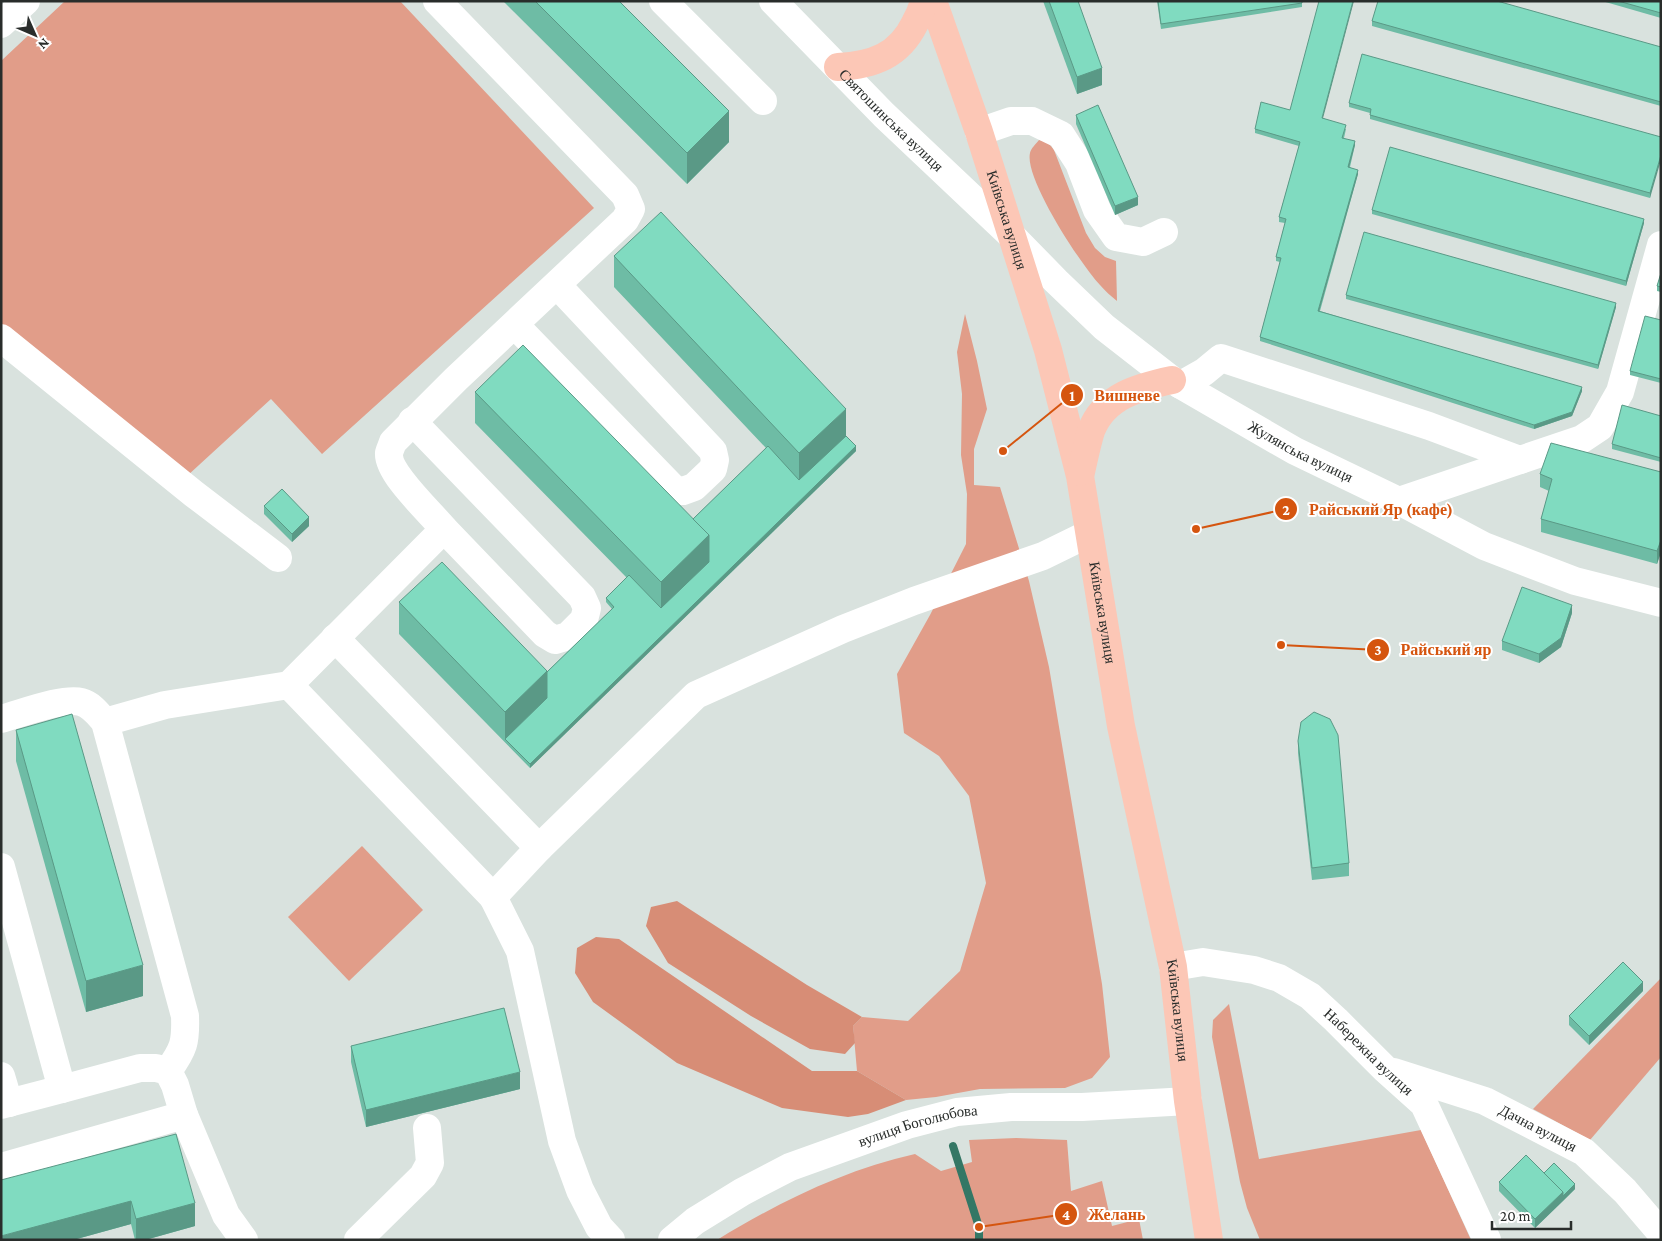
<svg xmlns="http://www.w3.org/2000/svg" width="1662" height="1241" font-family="'Crimson Pro',serif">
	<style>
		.green { fill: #e19d89 }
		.forest { fill: #d78d76 }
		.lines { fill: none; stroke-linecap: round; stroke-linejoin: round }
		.stream { stroke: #347765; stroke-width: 8 }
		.minor { stroke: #fff; stroke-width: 28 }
		.major { stroke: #fcc7b6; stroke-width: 28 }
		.wall { fill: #6ebca5 }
		.shaded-wall { fill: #5a9986 }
		.building { fill: #80dbc0; stroke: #5a9986 }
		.labels { text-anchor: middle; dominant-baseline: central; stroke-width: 4; stroke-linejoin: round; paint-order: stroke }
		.street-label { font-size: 15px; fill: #292d2b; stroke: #fff }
		.leader { fill: none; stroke: #d5550f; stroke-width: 2 }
		.callout-dot { fill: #d5550f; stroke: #fff; stroke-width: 2 }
		.mark-label { font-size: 15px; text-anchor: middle; font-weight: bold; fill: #fff }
		.callout-label { font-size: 16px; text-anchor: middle; font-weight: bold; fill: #d5550f; stroke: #fff; stroke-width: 4; stroke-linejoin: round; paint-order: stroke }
	</style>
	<rect width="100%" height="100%" fill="#d9e2de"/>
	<g class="green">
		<path d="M65 1H400L594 208 322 454 271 399 187 476 1 325V61Z"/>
		<path d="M1039 140 1047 141 1054 150 1086 233 1095 248 1105 257 1116 261 1117 301C1111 296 1105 291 1100 285 1081 265 1024 178 1030 153 1031 148 1036 144 1039 140Z"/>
		<path d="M965 314 977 361 987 409 974 449V485L1000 487 1029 581 1049 667 1102 984 1110 1057 1092 1078 1065 1088 980 1089 936 1097 906 1100 857 1071 853 1026 862 1017 908 1021 960 971 986 883 969 796 939 756 904 733 897 674 930 615 966 544 967 494 961 455 962 394 957 352Z"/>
		<path d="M362 846 423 910 349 981 288 917Z"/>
		<path d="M1661 978V1057L1590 1140 1533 1109Z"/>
		<path d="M1229 1004 1259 1159 1421 1130 1471 1240H1260L1247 1208 1240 1182 1212 1037 1213 1020Z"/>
		<path d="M1016 1138 1067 1140 1071 1191 1102 1181 1112 1226 1139 1219 1143 1240H717C779 1202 844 1170 915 1154L941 1171 972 1162 969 1140Z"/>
	</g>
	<g class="forest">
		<path d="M677 901 807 985 862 1017 853 1026 855 1043 845 1054 810 1049 751 1016 668 963 646 926 651 907Z"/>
		<path d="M596 937 619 939 812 1071H857L906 1100 868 1114 848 1117 782 1108 677 1063 593 1002 575 973 577 948Z"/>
	</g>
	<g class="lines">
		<path class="stream" d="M953 1146 979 1227V1240"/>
		<g class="minor">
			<path d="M663 1 763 101"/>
			<path id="s1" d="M773 1 884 115 1011 235 1056 281 1104 327 1172 380 1295 451 1399 501 1484 546 1575 581 1661 603"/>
			<path d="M1 24 26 1"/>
			<path d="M979 132 1011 121H1032L1061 135 1079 163 1097 210 1116 237 1143 242 1164 232"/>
			<path d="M515 325 674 489 683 491 694 487 713 469 715 460 713 451 557 285"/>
			<path d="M1 338 194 494 278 558"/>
			<path d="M1181 385 1204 372 1221 358 1429 426 1520 460"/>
			<path d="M412 421 582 597 587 608 584 620 568 636 555 640 545 634 444 529"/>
			<path d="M1399 501 1582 439 1600 427 1620 392 1661 245"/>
			<path d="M335 638 539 848"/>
			<path d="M289 685 493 897"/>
			<path d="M1 719C20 714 64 697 81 702 92 705 98 714 105 722L185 1016C186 1042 184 1049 168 1071"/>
			<path d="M105 722 165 705 289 685 444 529C431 513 387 473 389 453 390 449 392 445 393 442L456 379 625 220 631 209 625 195 437 1"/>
			<path d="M1 867 62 1089 140 1068H156L168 1071 175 1085 184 1115"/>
			<path id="s2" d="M1173 967 1203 962 1254 970 1279 978 1310 996 1336 1020 1385 1069 1424 1104 1487 1240"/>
			<path id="s3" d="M1394 1072 1485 1101 1584 1152 1625 1191 1661 1233"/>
			<path d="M1 1076 9 1103"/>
			<path d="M1 1105 62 1089"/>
			<path d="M1 1167 184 1115 226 1215 244 1240"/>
			<path d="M358 1240 423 1176 430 1163 427 1128"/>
			<path d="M611 1240 599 1227 580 1190 562 1141 520 951 493 897 539 848 696 695 843 629 914 601 1043 556 1088 534"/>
			<path id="s4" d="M672 1240 695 1221 742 1192 790 1167 907 1125 957 1112 1011 1107H1082L1188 1101"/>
		</g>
		<g class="major">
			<path id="s5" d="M933 1 979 132 1048 350 1080 476 1121 726 1173 967 1188 1101 1209 1240"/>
			<path d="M838 67C873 65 899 56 915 23 919 16 922 9 924 1"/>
			<path d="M1081 472C1084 459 1087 444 1091 431 1104 396 1139 387 1172 380"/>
		</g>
	</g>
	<g class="wall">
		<path d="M503 1H619L729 142 687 184Z"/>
		<path d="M1043 1H1078L1102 85 1077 94Z"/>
		<path d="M1157 1H1302V7L1161 29Z"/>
		<path d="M1602 1H1661V18Z"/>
		<path d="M1372 21 1661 47V106L1372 26Z"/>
		<path d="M1349 103 1661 137 1650 198 1370 119V113L1349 107Z"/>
		<path d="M1290 110 1323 118 1346 129 1344 138 1355 145 1350 167 1358 174 1320 311 1582 391 1572 416 1534 429 1260 341V337L1280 262 1276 261V257L1285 223 1279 222V217L1299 146 1255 133V129Z"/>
		<path d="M1076 115 1138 205 1115 215 1076 124Z"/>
		<path d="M1372 210 1644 223 1626 286 1372 214Z"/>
		<path d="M614 256 846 436 856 451 530 768 399 634V602L547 672 612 609 606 602V598L627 578 475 423V392L693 519 766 448 614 287Z"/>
		<path d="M1661 273V292L1657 291V286Z"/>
		<path d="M1346 295 1616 307 1598 369 1346 299Z"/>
		<path d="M1661 320V383L1630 375V371Z"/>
		<path d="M1661 416V462L1612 449V444Z"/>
		<path d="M1661 472V552L1657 564 1541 532V519L1549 491 1540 487V474Z"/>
		<path d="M264 506 309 526 292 542 264 514Z"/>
		<path d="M1572 613 1561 647 1539 663 1502 650V641Z"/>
		<path d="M16 730 143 996 86 1012 16 761Z"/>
		<path d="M1298 741 1349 863V876L1312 880 1298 753Z"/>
		<path d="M1643 991 1589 1045 1569 1025V1016Z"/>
		<path d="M351 1046 520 1089 366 1127 351 1062Z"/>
		<path d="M176 1134 195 1226 145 1240H135L131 1224 73 1240H1Z"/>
		<path d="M1544 1173 1575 1189 1535 1228 1499 1191V1182Z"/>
	</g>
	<g class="shaded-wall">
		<path d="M1353 1H1354L1322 122V118Z"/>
		<path d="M1102 68V85L1077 94V77Z"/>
		<path d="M729 111V142L687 184V153Z"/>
		<path d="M1355 141V145L1348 171V167Z"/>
		<path d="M1661 155V160L1650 198V193Z"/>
		<path d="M1358 170V174L1318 315V311Z"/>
		<path d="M1138 197V205L1115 215V206Z"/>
		<path d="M1644 219V223L1626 286V281Z"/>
		<path d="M1616 303V307L1598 369V365Z"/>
		<path d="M1582 387V391L1572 416 1534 429V425Z"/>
		<path d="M846 409V440L799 485V453Z"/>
		<path d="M856 446V451L530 768V764Z"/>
		<path d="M309 517V526L292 542V534Z"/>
		<path d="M709 535V566L661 613V582Z"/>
		<path d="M1661 540V552L1657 564V551Z"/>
		<path d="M1572 605V613L1561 647 1539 663V654Z"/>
		<path d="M547 671V703L505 739V712Z"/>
		<path d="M143 965V996L86 1012V981Z"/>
		<path d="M1643 982V991L1589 1045V1036Z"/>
		<path d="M520 1072V1089L366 1127V1110Z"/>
		<path d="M1575 1184V1189L1563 1201V1196Z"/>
		<path d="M1563 1192V1201L1535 1228V1219Z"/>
		<path d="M131 1201V1224L73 1240H1V1236Z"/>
		<path d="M195 1203V1226L145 1240H136V1219Z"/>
	</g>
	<g class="building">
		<path d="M535 1H619L729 111 687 153Z"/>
		<path d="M1049 1H1078L1102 68 1077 77Z"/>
		<path d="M1158 1H1302V3L1161 24Z"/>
		<path d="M1319 1H1353L1322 118 1346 125 1342 138 1355 141 1348 167 1358 170 1318 311 1582 387 1572 412 1534 425 1260 337 1281 258 1276 257 1286 219 1279 217 1300 142 1255 129 1261 102 1290 110Z"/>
		<path d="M1378 1H1497L1661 47V102L1372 21Z"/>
		<path d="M1618 1H1661V13Z"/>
		<path d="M1362 54 1661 137V155L1650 193 1370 115 1371 109 1349 103Z"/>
		<path d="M1098 105 1138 197 1115 206 1076 115Z"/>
		<path d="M1390 147 1644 219 1626 281 1372 210Z"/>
		<path d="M661 212 846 409 799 453 614 256Z"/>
		<path d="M1364 232 1616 303 1598 365 1346 295Z"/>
		<path d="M1661 273V287L1657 286Z"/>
		<path d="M1645 316 1661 320V379L1630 371Z"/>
		<path d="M523 345 709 535 661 582 475 392Z"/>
		<path d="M1622 405 1661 416V458L1612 444Z"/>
		<path d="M846 436 856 446 530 764 505 739 547 698V672L614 607 606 598 629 575 661 608 709 562V535L693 519 768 446 799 480Z"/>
		<path d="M1551 443 1661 472V540L1657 551 1541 519 1552 479 1540 474Z"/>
		<path d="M282 489 309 517 292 534 264 506Z"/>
		<path d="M442 562 547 671 505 712 399 602Z"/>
		<path d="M1522 587 1572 605 1561 638 1539 654 1502 641Z"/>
		<path d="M1314 712 1330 719 1338 735 1349 863 1312 868 1298 741 1301 722Z"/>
		<path d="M72 714 143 965 86 981 16 730Z"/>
		<path d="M1623 962 1643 982 1589 1036 1569 1016Z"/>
		<path d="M504 1008 520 1072 366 1110 351 1046Z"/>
		<path d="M176 1134 195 1203 136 1219 131 1201 1 1236V1180Z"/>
		<path d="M1526 1155 1563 1192 1535 1219 1499 1182Z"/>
		<path d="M1554 1163 1575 1184 1563 1196V1192L1544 1173Z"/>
	</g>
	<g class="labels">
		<g class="street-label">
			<text stroke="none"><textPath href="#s1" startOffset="168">Святошинська вулиця</textPath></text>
			<text stroke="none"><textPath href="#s5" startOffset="231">Київська вулиця</textPath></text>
			<text stroke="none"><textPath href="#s1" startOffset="698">Жулянська вулиця</textPath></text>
			<text stroke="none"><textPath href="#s5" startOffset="636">Київська вулиця</textPath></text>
			<text stroke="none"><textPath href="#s5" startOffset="1041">Київська вулиця</textPath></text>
			<text stroke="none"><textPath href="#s2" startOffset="225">Набережна вулиця</textPath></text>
			<text stroke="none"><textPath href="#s4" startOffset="274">вулиця Боголюбова</textPath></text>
			<text stroke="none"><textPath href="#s3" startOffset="155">Дачна вулиця</textPath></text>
		</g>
	</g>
	<path class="leader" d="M1003 451L1072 395M1196 529L1286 509M1281 645L1378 650M979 1227L1066 1214"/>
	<g class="callout-dot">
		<circle cx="1003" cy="451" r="5"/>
		<circle cx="1196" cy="529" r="5"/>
		<circle cx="1281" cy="645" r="5"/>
		<circle cx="979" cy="1227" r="5"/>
		<circle cx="1072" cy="395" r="12"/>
		<circle cx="1286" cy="509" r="12"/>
		<circle cx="1378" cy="650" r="12"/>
		<circle cx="1066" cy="1214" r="12"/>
	</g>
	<g class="mark-label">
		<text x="1072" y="401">1</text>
		<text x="1286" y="515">2</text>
		<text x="1378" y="655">3</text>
		<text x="1066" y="1220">4</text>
	</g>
	<g class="callout-label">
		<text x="1127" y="401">Вишневе</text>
		<text x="1381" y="515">Райський Яр (кафе)</text>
		<text x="1446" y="655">Райський яр</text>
		<text x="1117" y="1220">Желань</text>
	</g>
	<rect width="1662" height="1241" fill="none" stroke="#292d2b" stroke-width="5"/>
	<g transform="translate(35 35) rotate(135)" stroke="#ffffff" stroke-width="4" paint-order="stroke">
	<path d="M0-4L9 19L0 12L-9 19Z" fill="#292d2b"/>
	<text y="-8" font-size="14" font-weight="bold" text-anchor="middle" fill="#292d2b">N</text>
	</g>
	<path d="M1492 1221v8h79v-8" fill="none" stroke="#292d2b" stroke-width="2.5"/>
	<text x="1500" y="1221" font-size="15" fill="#292d2b" stroke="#ffffff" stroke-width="4" paint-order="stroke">20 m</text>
</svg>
